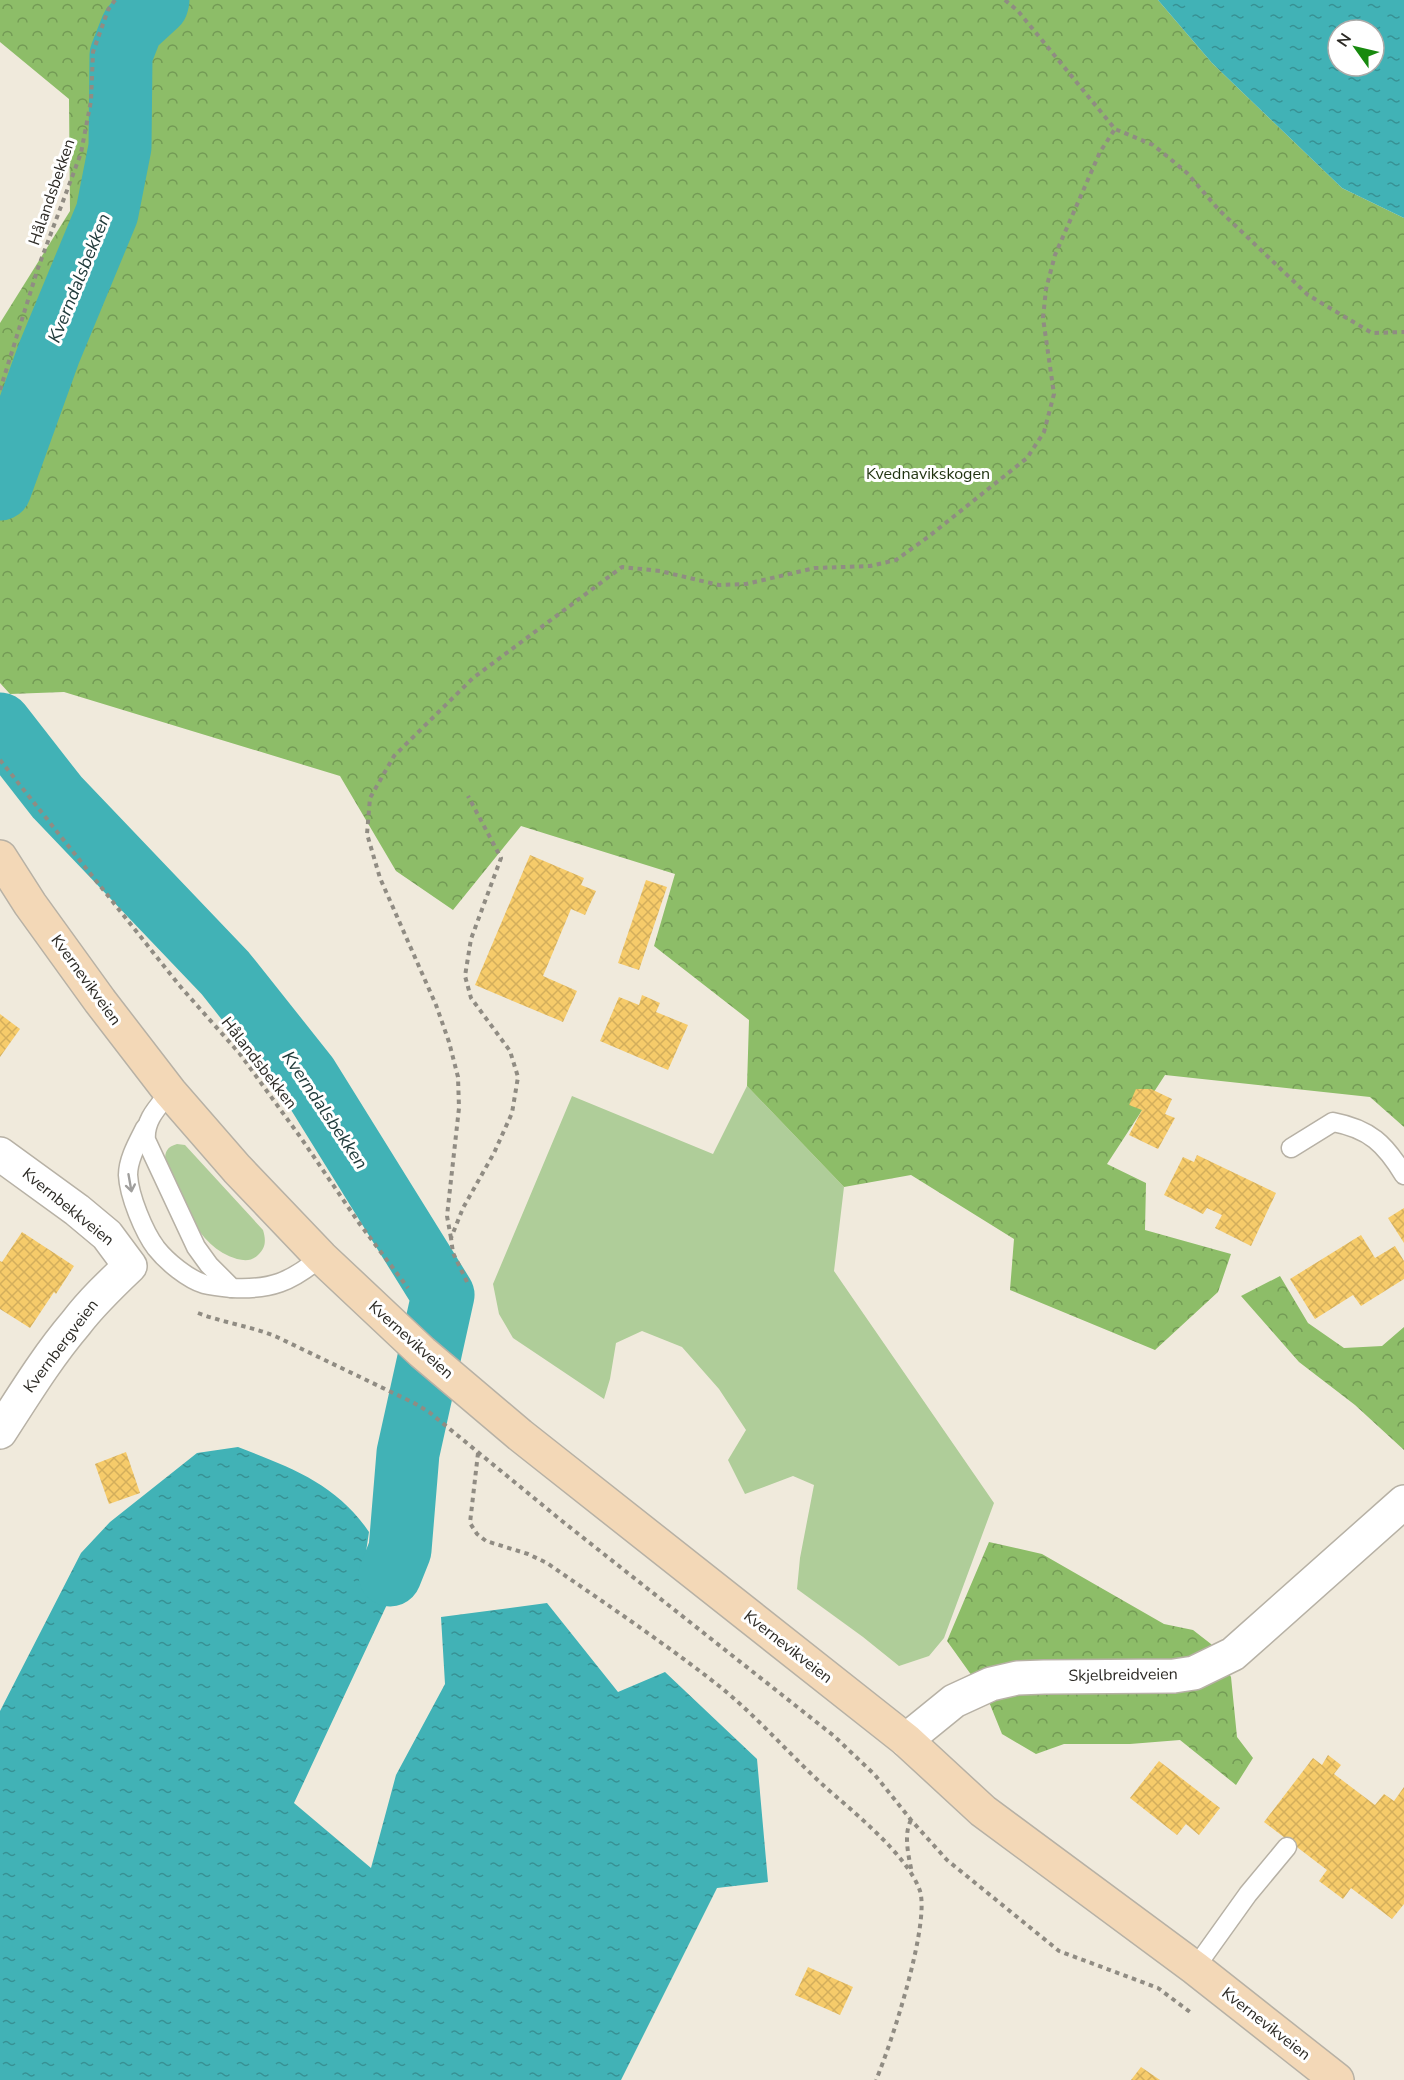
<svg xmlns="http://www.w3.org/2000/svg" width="1404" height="2080" font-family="'Nunito Sans',sans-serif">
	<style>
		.green { fill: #afcd99 }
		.forest { fill: url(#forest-crowns) }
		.water { fill: url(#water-ripples); fill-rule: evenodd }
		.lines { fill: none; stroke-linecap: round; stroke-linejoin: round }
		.river { stroke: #41b2b6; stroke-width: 63 }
		.building { fill: url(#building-cross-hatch) }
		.service-casing { stroke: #b7b1a5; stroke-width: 21 }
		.minor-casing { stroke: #b7b1a5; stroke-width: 36 }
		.secondary-casing { stroke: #b7b1a5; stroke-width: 36 }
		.path { stroke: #908c83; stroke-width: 4; stroke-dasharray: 4.5 4.5; stroke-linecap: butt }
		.service { stroke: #fff; stroke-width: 18 }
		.minor { stroke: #fff; stroke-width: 33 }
		.secondary { stroke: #f3d8b7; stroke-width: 33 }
		.oneway { stroke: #a09f9d }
		.labels { text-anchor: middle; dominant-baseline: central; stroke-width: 6; stroke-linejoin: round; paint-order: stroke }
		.street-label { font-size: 16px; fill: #2c2a25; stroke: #fff }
		.park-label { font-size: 16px; fill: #1f320f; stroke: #fff }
		.water-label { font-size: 18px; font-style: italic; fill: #213b3b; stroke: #fff }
	</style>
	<defs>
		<pattern id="forest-crowns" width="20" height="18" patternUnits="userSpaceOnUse" patternTransform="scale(1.5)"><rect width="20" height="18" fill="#8dbd68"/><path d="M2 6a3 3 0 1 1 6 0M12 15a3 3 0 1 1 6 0" fill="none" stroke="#739a55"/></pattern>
		<pattern id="water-ripples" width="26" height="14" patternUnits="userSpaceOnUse" patternTransform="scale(1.5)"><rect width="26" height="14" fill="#41b2b6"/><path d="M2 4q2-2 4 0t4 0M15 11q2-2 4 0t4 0" fill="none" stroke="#379194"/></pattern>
		<pattern id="building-cross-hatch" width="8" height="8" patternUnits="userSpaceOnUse" patternTransform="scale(1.5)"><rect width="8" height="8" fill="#f6cb6a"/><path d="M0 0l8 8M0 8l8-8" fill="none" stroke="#d3ae5c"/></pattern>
	</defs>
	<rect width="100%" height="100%" fill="#f0eadc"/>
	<g class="green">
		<path d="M747 1086 844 1187 834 1271 994 1503 944 1638 929 1656 899 1666 863 1637 797 1589 800 1558 814 1485 793 1476 745 1494 728 1460 746 1430 719 1389 682 1347 642 1331 616 1343 610 1379 604 1399 513 1338 499 1314 493 1284 572 1096 713 1154Z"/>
		<path d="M177 1144 185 1145 263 1230C266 1240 266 1248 258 1255 252 1261 245 1261 237 1259 195 1247 181 1196 165 1161 165 1151 167 1147 177 1144Z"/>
	</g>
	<g class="forest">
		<path d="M0 0H141L113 26 109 140 91 212 0 463V323L70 211 69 99 0 42Z"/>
		<path d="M160 0H1158L1212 63 1342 188 1404 218V1127L1370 1097 1165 1075 1107 1164 1146 1183 1145 1230 1231 1254 1218 1292 1155 1350 1010 1290 1014 1239 911 1175 844 1187 747 1086 749 1020 654 946 675 874 521 826 453 910 396 871 340 776 64 692 10 694 0 683V513L94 259Z"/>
		<path d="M1280 1276 1308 1323 1344 1348 1382 1346 1404 1327V1450L1355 1405 1299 1362 1241 1296Z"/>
		<path d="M989 1542 1042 1554 1164 1624 1193 1630 1211 1644 1231 1677 1237 1737 1253 1758 1236 1785 1180 1740 1130 1744H1064L1036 1754 1002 1734 987 1697 947 1641Z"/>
	</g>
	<g class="water">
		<path d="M1158 0H1404V218L1342 188 1212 63ZM1338 30H1374V66H1338Z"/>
		<path d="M238 1447C290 1467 337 1484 369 1532L364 1565 368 1573 383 1569 398 1581 294 1803 371 1868 396 1775 445 1684 441 1617 547 1603 618 1692 665 1672 757 1759 768 1882 717 1888 621 2080H0V1711L81 1553 110 1522 197 1453Z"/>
	</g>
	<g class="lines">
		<g class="river">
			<path d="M0 489 49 353 107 213 120 147 121 55 132 27 157 4 158 0"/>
			<path d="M0 724 57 797 225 973 307 1076 443 1295 408 1453 400 1550 390 1575"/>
		</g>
	</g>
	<g class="building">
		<path d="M530 855 584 878 581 885 596 891 585 915 571 909 543 976 577 991 563 1022 475 985Z"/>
		<path d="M646 880 667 887 639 970 618 963Z"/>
		<path d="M642 995 660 1003 656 1012 688 1025 668 1070 600 1041 619 997 639 1005Z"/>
		<path d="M0 1014 20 1029 0 1057Z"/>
		<path d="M1136 1089H1151L1172 1099 1165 1114 1175 1118 1158 1149 1129 1135 1142 1110 1129 1105Z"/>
		<path d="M1197 1155 1276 1193 1251 1246 1215 1228 1222 1215 1207 1208 1203 1214 1164 1195 1183 1157 1194 1162Z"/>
		<path d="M1404 1208V1243L1388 1218Z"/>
		<path d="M22 1232 74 1266 56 1294 54 1292 30 1328 0 1309V1261L2 1262Z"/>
		<path d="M1361 1235 1375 1258 1395 1246 1404 1261V1279L1361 1306 1353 1295 1315 1319 1290 1279Z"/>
		<path d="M126 1452 140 1493 109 1504 95 1464Z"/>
		<path d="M1328 1755 1341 1765 1334 1774 1375 1805 1384 1794 1394 1801 1404 1787V1904L1392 1919 1351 1888 1343 1899 1319 1881 1327 1870 1264 1822 1313 1758 1322 1765Z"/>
		<path d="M1159 1761 1220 1808 1199 1835 1186 1824 1177 1835 1130 1798Z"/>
		<path d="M808 1967 853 1987 840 2015 795 1995Z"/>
		<path d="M1141 2067 1160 2080H1131Z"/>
	</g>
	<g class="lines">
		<g class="service-casing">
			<g id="service">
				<path d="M170 1092C158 1107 144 1120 146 1140L196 1247 209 1265 232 1288C271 1290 291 1282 321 1257"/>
				<path d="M145 1128C138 1142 128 1159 128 1175 129 1196 144 1232 156 1248 167 1262 188 1279 204 1284 213 1286 223 1287 232 1288"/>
				<path d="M1291 1148 1333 1122C1370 1129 1385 1144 1404 1175"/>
				<path d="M1195 1968 1248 1894 1287 1847"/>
			</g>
		</g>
		<g class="minor-casing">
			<g id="minor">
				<path d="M0 1154 77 1210 107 1235 130 1266C111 1284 92 1302 76 1323 47 1357 24 1395 0 1432"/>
				<path d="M906 1740 954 1701 991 1684 1017 1678 1044 1677 1174 1676 1194 1673 1233 1654 1404 1502"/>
			</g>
		</g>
		<g class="secondary-casing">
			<path id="secondary" d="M0 857 30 904 100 1001 170 1092 237 1169 321 1257 422 1352 520 1435 906 1740 983 1811 1195 1968 1337 2080"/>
		</g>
		<g class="path">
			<path d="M1005 0 1018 11 1115 129 1153 145 1168 157 1187 173 1219 210 1308 295 1372 333 1404 332"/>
			<path d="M0 390 38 268 81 153 91 101 93 52 108 10 115 0"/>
			<path d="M0 760 179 985 240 1054 301 1138 359 1223 408 1288"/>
			<path d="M451 1238 447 1216 459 1108 458 1077 449 1042 436 1005 380 878 367 834 370 798 394 756 473 678 622 567 660 571 719 585 746 584 815 568 870 566 896 560 928 537 1027 458 1044 432 1054 394 1043 318 1046 289 1055 255 1100 152 1115 129"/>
			<path d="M467 1282 453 1253 451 1238 463 1208 494 1153 512 1113 518 1077 510 1051 471 998 465 976 471 939 501 858 468 796"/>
			<path d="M198 1313C224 1323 251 1326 277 1337L414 1403 429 1412 562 1521 834 1736 875 1775 911 1820 947 1860 1059 1951 1158 1988 1190 2012"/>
			<path d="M478 1453 470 1523 477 1534 486 1541 528 1554 547 1563C603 1602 660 1640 714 1682 753 1712 786 1751 823 1785 852 1811 908 1855 920 1891 930 1925 891 2045 876 2080"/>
			<path d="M911 1820C903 1835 909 1858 912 1873"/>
		</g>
		<use href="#service" class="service"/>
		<use href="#minor" class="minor"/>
		<use href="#secondary" class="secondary"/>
	</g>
	<defs><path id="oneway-shaft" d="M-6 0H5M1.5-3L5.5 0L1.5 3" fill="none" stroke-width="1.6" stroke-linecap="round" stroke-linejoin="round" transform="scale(1.5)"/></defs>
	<use class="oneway" href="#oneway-shaft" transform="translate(130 1183) rotate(80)"/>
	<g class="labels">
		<g class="street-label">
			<text transform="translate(52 192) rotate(-71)">Hålandsbekken</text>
			<text transform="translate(86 980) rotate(54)">Kvernevikveien</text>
			<text transform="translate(259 1063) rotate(52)">Hålandsbekken</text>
			<text transform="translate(68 1207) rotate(39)">Kvernbekkveien</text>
			<text transform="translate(411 1340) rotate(42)">Kvernevikveien</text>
			<text transform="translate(61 1346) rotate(-53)">Kvernbergveien</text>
			<text transform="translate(788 1647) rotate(38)">Kvernevikveien</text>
			<text transform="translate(1123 1675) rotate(-1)">Skjelbreidveien</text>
			<text transform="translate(1266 2024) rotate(38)">Kvernevikveien</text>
		</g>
		<g class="park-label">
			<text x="928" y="474">Kvednavikskogen</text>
		</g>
		<g class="water-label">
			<text transform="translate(79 278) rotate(-68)">Kverndalsbekken</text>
			<text transform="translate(325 1110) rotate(56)">Kverndalsbekken</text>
		</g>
	</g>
	<g transform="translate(1356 48) rotate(304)"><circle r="28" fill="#ffffff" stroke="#abaaa8" stroke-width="1.5"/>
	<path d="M0-4.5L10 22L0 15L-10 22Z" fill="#178a0e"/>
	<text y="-9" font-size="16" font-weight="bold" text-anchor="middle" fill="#2c2a25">N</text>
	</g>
</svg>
